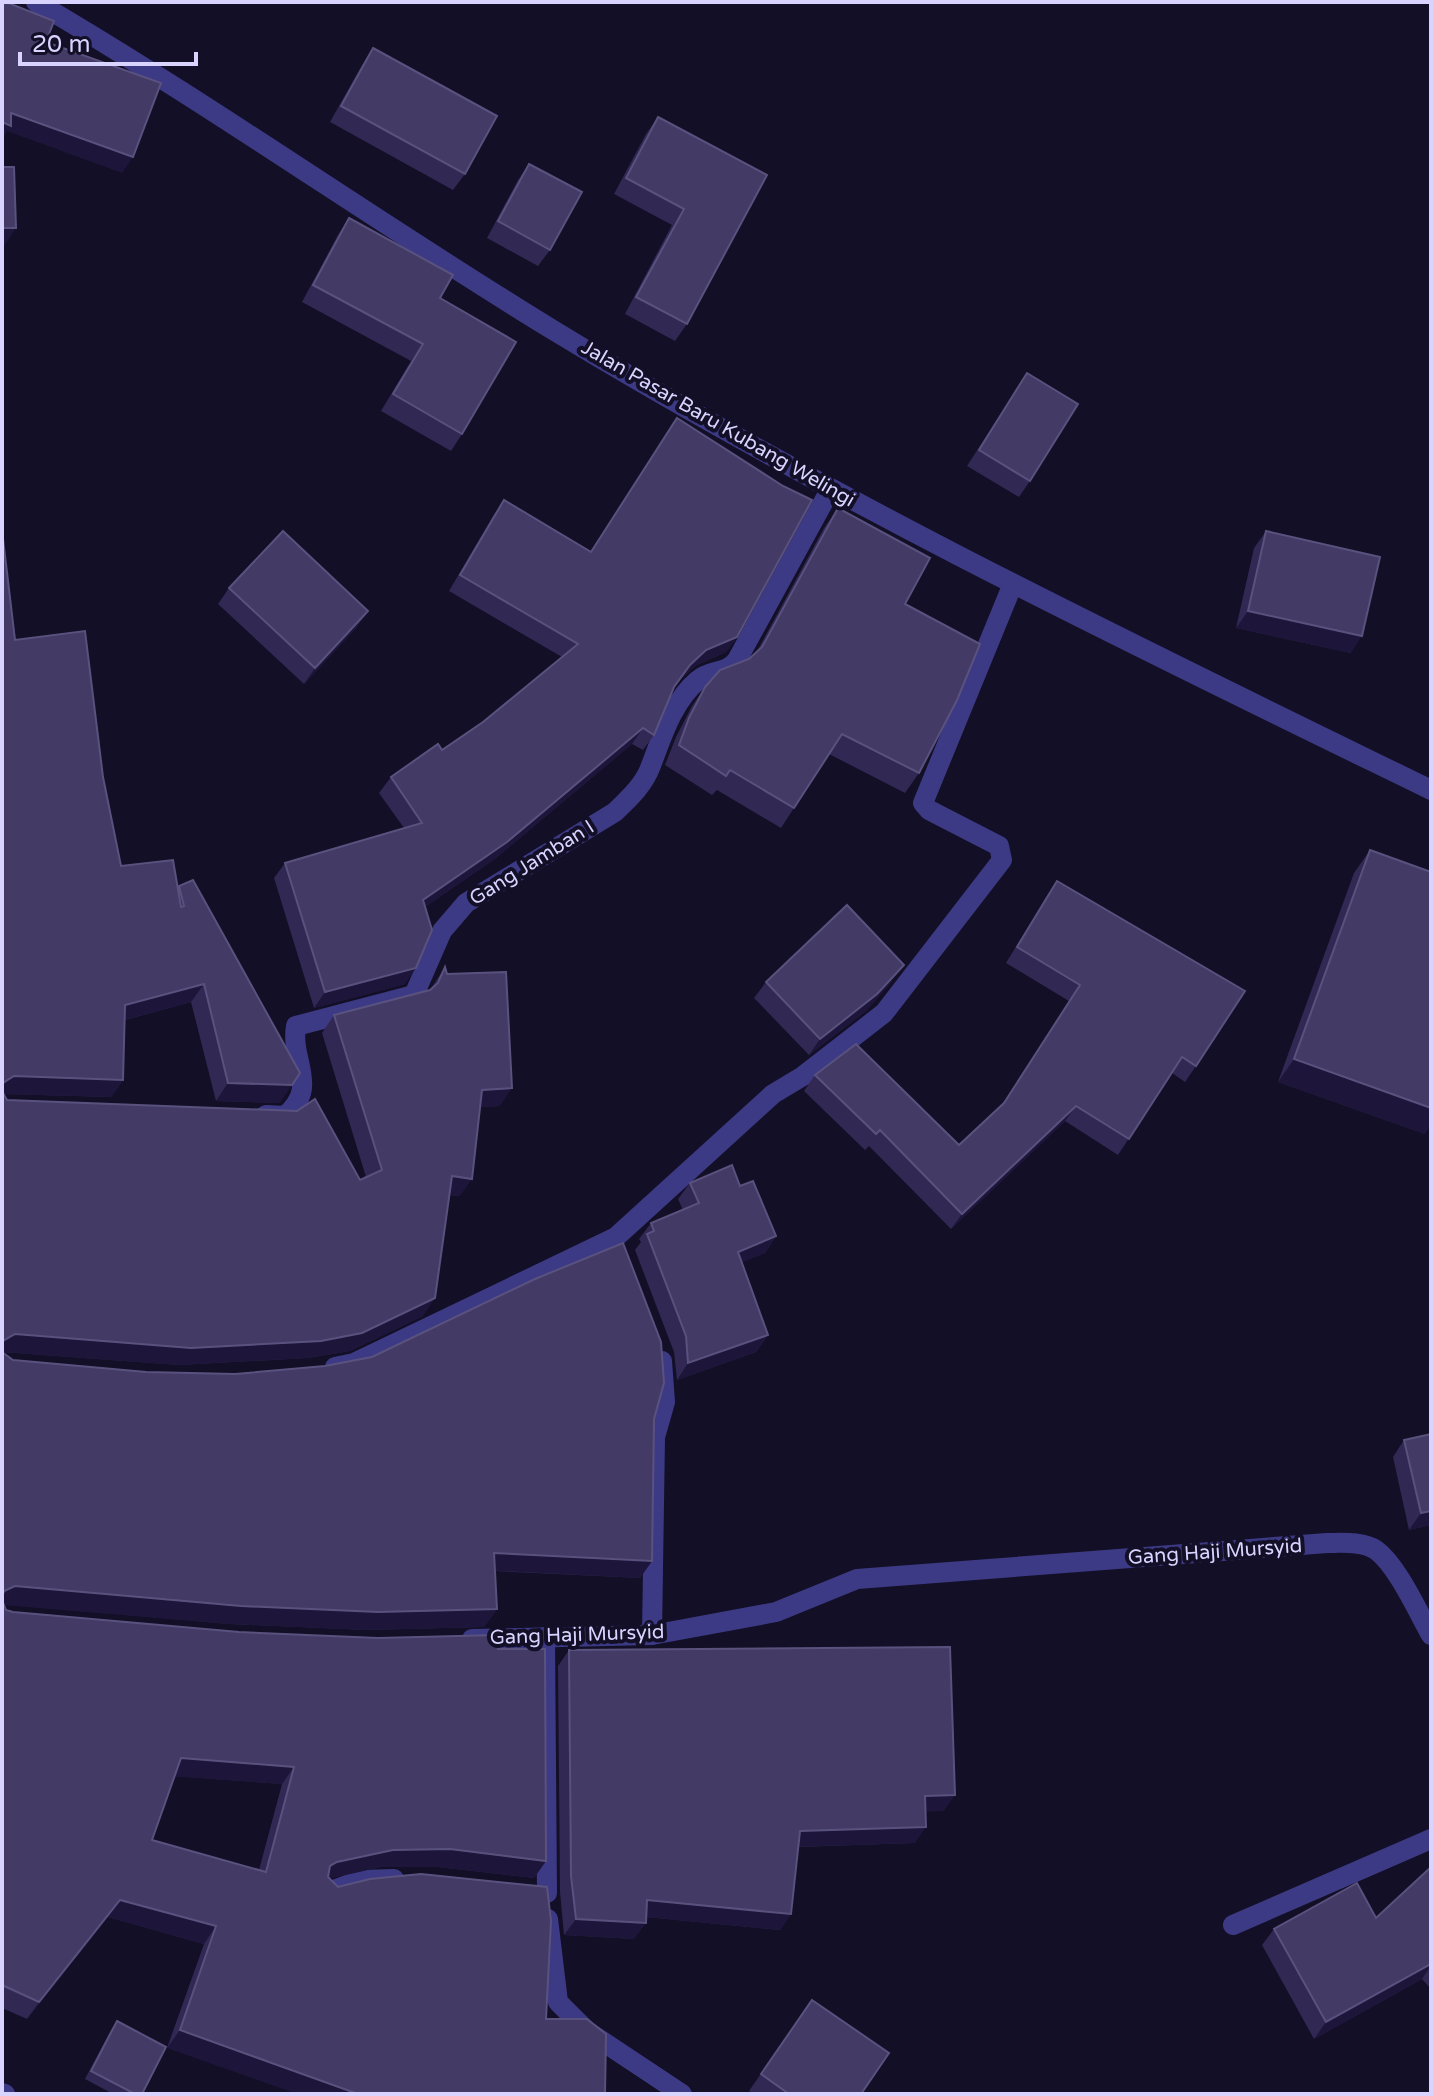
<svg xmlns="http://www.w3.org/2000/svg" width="1433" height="2096" font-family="'Varela Round',sans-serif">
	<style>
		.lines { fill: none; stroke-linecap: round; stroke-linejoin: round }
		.street { stroke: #3d3a85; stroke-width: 20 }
		.wall { fill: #312854; fill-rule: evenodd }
		.shaded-wall { fill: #1d163a }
		.building { fill: #433a66; stroke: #5a527e; stroke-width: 2; fill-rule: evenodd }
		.labels { text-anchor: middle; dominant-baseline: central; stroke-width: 8; stroke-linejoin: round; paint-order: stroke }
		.street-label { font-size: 20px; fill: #d9d4ff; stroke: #130f26 }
	</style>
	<rect width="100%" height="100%" fill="#130f26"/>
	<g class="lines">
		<g class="street">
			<path d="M36 2C212 105 379 224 553 330 836 502 1134 645 1431 790"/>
			<path d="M266 1115 285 1116C320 1086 290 1062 296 1026L414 995 442 931 466 903 615 812C628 799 643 786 650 768 662 737 672 702 698 680 710 669 727 674 737 660L830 490"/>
			<path d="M335 1367 354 1363 616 1237 773 1094 803 1076 884 1013 1002 860 999 846 929 810 923 803 1012 586"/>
			<path d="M652 1635 655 1437 665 1402 662 1361"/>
			<path d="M545 1637 547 1893"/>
			<path d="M472 1639 652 1635 776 1612 857 1579 1327 1543C1341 1543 1363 1541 1376 1550 1397 1565 1418 1612 1431 1635"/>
			<path d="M328 1892 360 1880 394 1879"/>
			<path d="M548 1919 558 2002 587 2031 682 2094"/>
			<path d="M1233 1925 1431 1839"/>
			<path d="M2 2093 5 2094"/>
		</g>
	</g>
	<g class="wall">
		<path d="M373 48 465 174 453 190 330 122 362 65Z"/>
		<path d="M658 117 767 175 687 324 675 341 625 314 672 225 614 194 646 134Z"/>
		<path d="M529 164 550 250 538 266 487 238 518 180Z"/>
		<path d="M349 218 440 298 462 434 451 451 381 411 411 361 302 302 338 235Z"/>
		<path d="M1027 373 1030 481 1019 497 967 466Z"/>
		<path d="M677 418 737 637 726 652 695 666 679 681 674 687 654 735 643 750 632 744 496 858 425 907 405 984 314 1008 274 878 285 863 404 828 379 793 391 777 442 750 483 722 562 657 449 591 493 516 504 500 591 551Z"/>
		<path d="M838 508 905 604 919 773 905 793 829 754 781 828 717 790 712 795 665 765 676 737 692 706 705 687 749 659 756 653 824 528Z"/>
		<path d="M2 530 15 640 103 777 121 866 177 888 179 886 280 1103 216 1101 191 1002 125 1020 123 1080 111 1097 4 1094 7 1100 360 1180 366 1177 322 1033 334 1015 430 990 445 967 500 1106 480 1107 472 1179 459 1196 449 1195 423 1316 350 1351 308 1358 179 1365 2 1352 13 1360 654 1419 652 1561 640 1578 495 1571 497 1609 484 1627 366 1630 229 1624 4 1604 6 1610 13 1612 239 1632 498 1649 546 1861 534 1878 438 1867H381L329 1878 167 2048 204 1944 108 1917 27 2019 2 2008ZM174 1776 282 1784 259 1870 152 1840Z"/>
		<path d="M1266 531 1351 653 1236 628 1254 548Z"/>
		<path d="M229 588 368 611 356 628 304 684 218 604Z"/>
		<path d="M1370 850 1425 1134 1278 1082 1354 873Z"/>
		<path d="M1057 881 1196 1066 1185 1082 1172 1073 1118 1155 1065 1121 951 1229 869 1146 865 1150 804 1091 815 1075 959 1145 1002 1105 1069 1001 1006 963 1046 897Z"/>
		<path d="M892 981 866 1011 809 1055 754 998 766 982Z"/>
		<path d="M690 1183 740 1186 776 1236 765 1253 742 1262 768 1335 756 1352 677 1380 674 1352 635 1250 641 1242 639 1239 651 1223 683 1210 678 1199Z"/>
		<path d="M1431 1434V1525L1409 1530 1393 1457 1404 1440Z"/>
		<path d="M569 1650 944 1811H926L915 1843 798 1847 791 1914 780 1930 646 1917 634 1939 564 1935 560 1892 558 1666Z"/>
		<path d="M1431 1867V1989L1422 1979 1314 2039 1262 1945 1274 1929 1376 1918Z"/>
		<path d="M812 2000 861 2094H754L749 2091Z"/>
		<path d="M117 2021 142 2094H113L85 2079 111 2030Z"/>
	</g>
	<g class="shaded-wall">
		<path d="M11 113 133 157 122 173 7 131 2 139V122Z"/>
		<path d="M2 228H16L4 246H2Z"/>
		<path d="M368 611 356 628 304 684 315 668Z"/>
		<path d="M1248 611 1362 636 1351 653 1236 628Z"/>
		<path d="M737 637 726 652 695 666 679 681 690 665 706 650Z"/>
		<path d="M643 728 632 744 496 858 412 916 423 900Z"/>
		<path d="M904 965 892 981 866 1011 809 1055 820 1039Z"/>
		<path d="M416 968 405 984 314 1008 325 992Z"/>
		<path d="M204 984 191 1002 113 1023 125 1005Z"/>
		<path d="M1294 1059 1431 1108V1125L1425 1134 1278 1082Z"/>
		<path d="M14 1076 123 1080 111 1097 2 1094V1085Z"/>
		<path d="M228 1083 292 1085 280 1103 216 1101Z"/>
		<path d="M512 1088 500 1106 470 1108 482 1090Z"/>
		<path d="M1076 1106 1065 1121 951 1229 962 1214Z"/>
		<path d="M452 1176 472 1179 459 1196 440 1194Z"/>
		<path d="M776 1236 765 1253 727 1269 738 1252Z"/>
		<path d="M435 1298 423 1316 350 1351 308 1358 179 1365 2 1352 3 1341 15 1334Z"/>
		<path d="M768 1335 756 1352 677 1380 688 1363Z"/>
		<path d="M1431 1511V1525L1409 1530 1421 1513Z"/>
		<path d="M494 1553 652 1561 640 1578 482 1570Z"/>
		<path d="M15 1586 497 1609 484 1627 366 1630 229 1624 2 1605V1595L4 1591Z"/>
		<path d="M181 1758 294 1767 282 1784 168 1776Z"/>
		<path d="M955 1795 944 1811 914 1812 925 1796Z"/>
		<path d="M926 1827 915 1843 789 1847 800 1831Z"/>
		<path d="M450 1849 546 1861 534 1878 438 1867H381L324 1880 330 1866 337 1862 393 1850Z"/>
		<path d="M120 1900 216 1926 204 1944 108 1917 27 2019 39 2002Z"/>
		<path d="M647 1900 791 1914 780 1930 636 1916Z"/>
		<path d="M576 1919 646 1923 634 1939 564 1935Z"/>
		<path d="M1431 1964V1966L1422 1979 1314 2039 1326 2022Z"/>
		<path d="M180 2030 358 2094H297L167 2048Z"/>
	</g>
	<g class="building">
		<path d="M2 2H6L54 21 46 42 161 83 133 157 11 113V126L2 122Z"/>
		<path d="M373 48 497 116 465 174 341 106Z"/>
		<path d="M658 117 767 175 687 324 636 297 684 209 626 178Z"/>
		<path d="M529 164 582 192 550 250 498 221Z"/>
		<path d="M2 167H14L16 228H2Z"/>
		<path d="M349 218 453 275 440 298 516 342 462 434 393 394 423 344 313 285Z"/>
		<path d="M1027 373 1078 404 1030 481 979 450Z"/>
		<path d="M677 418 783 486 812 500 737 637 706 650 690 665 674 687 654 735 643 728 507 842 423 900 432 930 416 968 325 992 285 863 422 823 391 777 438 744 442 750 483 722 578 644 460 575 504 500 591 552Z"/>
		<path d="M838 508 930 558 905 604 980 644 957 700 919 773 842 734 794 808 730 770 726 776 679 745 689 718 705 687 720 670 749 659 762 647Z"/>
		<path d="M2 530 15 640 85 631 103 777 121 866 173 860 181 907 184 906 179 886 193 880 300 1073 292 1085 228 1083 204 984 125 1005 123 1080 14 1076 3 1083 2 1087Z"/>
		<path d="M283 531 368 611 315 668 229 588Z"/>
		<path d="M1266 531 1380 557 1362 636 1248 611Z"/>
		<path d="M1370 850 1431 872V1108L1294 1059Z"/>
		<path d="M1057 881 1245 991 1196 1066 1182 1057 1129 1139 1076 1106 962 1214 880 1130 876 1134 815 1075 856 1044 959 1145 1004 1103 1080 985 1017 947Z"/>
		<path d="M847 905 904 965 877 994 820 1039 766 982Z"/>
		<path d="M445 967 447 974 506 972 512 1088 482 1090 472 1179 452 1176 435 1298 362 1333 321 1341 191 1348 15 1334 3 1341 2 1352 13 1360 146 1372 235 1374 325 1366 372 1357 535 1279 623 1243 661 1342 664 1383 654 1419 652 1561 494 1553 497 1609 378 1612 241 1606 15 1586 4 1591 2 1597V1091L7 1100 297 1111 315 1099 360 1180 382 1170 334 1015 430 990 438 983Z"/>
		<path d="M732 1165 740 1186 753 1181 776 1236 738 1252 768 1335 688 1363 686 1336 647 1234 654 1231 651 1223 699 1203 690 1183Z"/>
		<path d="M1431 1434V1511L1421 1513 1404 1440Z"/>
		<path d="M2 1600 6 1610 13 1612 239 1632 378 1638 498 1635V1649H545L546 1861 450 1849 393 1850 337 1862 330 1866 328 1877 338 1887 370 1879 421 1874 547 1887 551 1921 546 2019H587L606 2034 605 2094H358L180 2030 216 1926 120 1900 39 2002 2 1985ZM181 1758 294 1767 266 1872 152 1840Z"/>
		<path d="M950 1647 955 1795 925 1796 926 1827 800 1831 791 1914 647 1900 646 1923 576 1919 571 1876 569 1650Z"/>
		<path d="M1431 1867V1964L1326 2022 1274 1929 1357 1883 1376 1918Z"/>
		<path d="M812 2000 889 2053 861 2094H789L761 2074Z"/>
		<path d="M117 2021 166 2047 142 2094H135L91 2071Z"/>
	</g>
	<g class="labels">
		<g class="street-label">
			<text transform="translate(718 424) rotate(30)">Jalan Pasar Baru Kubang Welingi</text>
			<text transform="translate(532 863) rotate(-32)">Gang Jamban I</text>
			<text transform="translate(1215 1552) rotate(-4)">Gang Haji Mursyid</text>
			<text transform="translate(577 1635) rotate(-2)">Gang Haji Mursyid</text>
		</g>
	</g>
	<rect width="1433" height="2096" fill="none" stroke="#d9d4ff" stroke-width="8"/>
	<path d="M20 52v12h176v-12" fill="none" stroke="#d9d4ff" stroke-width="4"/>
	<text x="32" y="52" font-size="24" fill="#d9d4ff" stroke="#130f26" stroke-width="6" paint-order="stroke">20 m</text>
</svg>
